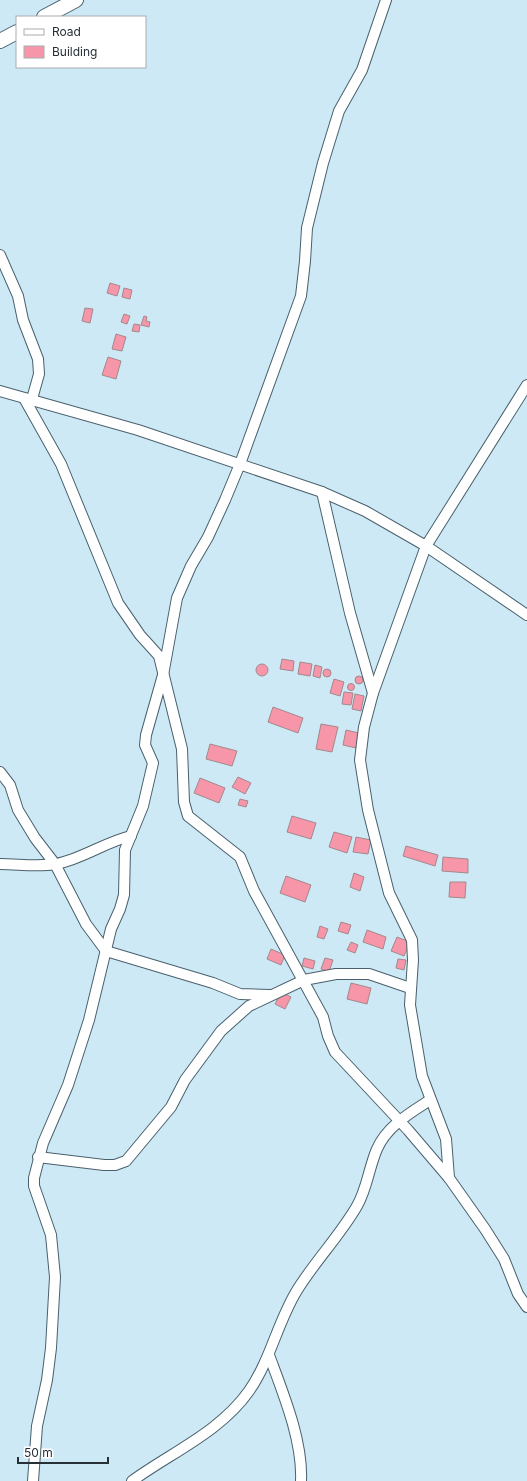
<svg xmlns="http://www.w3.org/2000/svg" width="527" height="1481" font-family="Inter,sans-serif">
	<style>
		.building { fill: #f696a8; stroke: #a3888c }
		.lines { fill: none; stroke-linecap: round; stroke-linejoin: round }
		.street-casing { stroke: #49606c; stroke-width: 12 }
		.secondary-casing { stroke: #49606c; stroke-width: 16 }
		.street { stroke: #fff; stroke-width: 10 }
		.secondary { stroke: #fff; stroke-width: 14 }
	</style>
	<rect width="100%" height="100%" fill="#cee9f6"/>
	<g class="building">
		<path d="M110 283 120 286 117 296 107 293Z"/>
		<path d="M124 288 132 290 130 299 122 297Z"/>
		<path d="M85 308 93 309 90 323 82 321Z"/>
		<path d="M124 314 130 316 127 324 121 322Z"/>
		<path d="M144 316 147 317 146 321 150 322 149 327 141 325Z"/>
		<path d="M134 324 140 325 139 332 132 331Z"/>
		<path d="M116 334 126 337 122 351 112 349Z"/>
		<path d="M108 357 121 361 116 379 102 375Z"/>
		<path d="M282 659 294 661 293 671 280 669Z"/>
		<path d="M300 662 312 664 310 676 298 674Z"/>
		<circle cx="262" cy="670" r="6"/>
		<path d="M315 665 322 667 320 678 313 676Z"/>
		<circle cx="327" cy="673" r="4"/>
		<circle cx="359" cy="680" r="4"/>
		<path d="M334 679 344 682 340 696 330 693Z"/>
		<circle cx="351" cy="687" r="3.5"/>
		<path d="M344 692 353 693 351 705 342 704Z"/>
		<path d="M355 694 364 696 361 711 352 709Z"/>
		<path d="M273 707 303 718 298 733 268 722Z"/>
		<path d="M321 724 338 727 332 752 316 749Z"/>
		<path d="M346 730 359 733 356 748 343 745Z"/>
		<path d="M210 744 237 751 232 766 206 759Z"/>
		<path d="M238 777 251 783 245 794 232 787Z"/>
		<path d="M200 778 225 788 219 803 194 793Z"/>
		<path d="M240 799 248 801 246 807 238 805Z"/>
		<path d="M292 816 316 823 311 839 287 832Z"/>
		<path d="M334 832 352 837 347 853 329 847Z"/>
		<path d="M356 837 371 840 368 854 353 852Z"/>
		<path d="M406 846 438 855 435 866 403 856Z"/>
		<path d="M443 857 468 859V873L442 871Z"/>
		<path d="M354 873 364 877 360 891 350 887Z"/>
		<path d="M286 876 311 885 305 902 280 893Z"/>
		<path d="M450 882H466L465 898 449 897Z"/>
		<path d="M341 922 351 925 348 934 338 931Z"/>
		<path d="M320 926 328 929 324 939 317 937Z"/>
		<path d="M367 930 386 937 383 949 363 942Z"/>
		<path d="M397 937 410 942 404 956 391 951Z"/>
		<path d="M351 942 358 945 355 953 347 950Z"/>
		<path d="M271 949 285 955 281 965 267 959Z"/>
		<path d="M304 958 315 961 313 969 302 966Z"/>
		<path d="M325 958 333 960 329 972 321 969Z"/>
		<path d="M398 959 406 960 404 970 396 968Z"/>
		<path d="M351 983 371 988 367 1004 347 999Z"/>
		<path d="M281 992 291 997 285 1009 275 1004Z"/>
	</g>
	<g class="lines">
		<g class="street-casing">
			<g id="street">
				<path d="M0 255 18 296 23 320 38 359 39 374 32 399"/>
				<path d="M0 391 138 430 322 492 365 511 426 546 527 615"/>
				<path d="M24 398 61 464 118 603 140 635 159 656 182 749 184 802 188 816 240 857 254 891 323 1017 328 1036 335 1052 408 1130 449 1178 485 1229 504 1259 518 1294 527 1307"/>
				<path d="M322 492 350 613 373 693"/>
				<path d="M0 772 10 785 18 810 35 838 55 864 86 924 106 951 213 983 240 994 270 995"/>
				<path d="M0 864C18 864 38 867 56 864 82 859 105 842 131 836"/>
				<path d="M38 1157 104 1165H115L126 1161 171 1107 185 1080 221 1031 249 1006 304 980 336 974H369L410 988"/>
				<path d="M449 1178 446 1139 422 1076 410 1005 413 960 412 940 389 893 368 810 360 760 364 727 373 693 426 546 527 385"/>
				<path d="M269 1355C283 1393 303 1441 301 1481"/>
				<path d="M33 1481 37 1426 47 1380 51 1348 55 1277 51 1235 34 1186V1178L43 1143 68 1085 89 1020 111 929 120 909 124 895 125 850 143 806 153 763 145 745 146 735 163 675 177 598 191 566 208 537 225 500 240 464 301 296 305 261 307 228 323 163 339 111 362 70 386 0"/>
				<path d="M132 1481C172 1452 220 1432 249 1391 270 1361 277 1324 296 1292 314 1262 339 1237 357 1206 367 1189 369 1167 377 1149 387 1126 410 1113 430 1100"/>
			</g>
		</g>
		<g class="secondary-casing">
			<g id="secondary">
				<path d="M44 17 76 0"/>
				<path d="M0 41 17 32"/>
			</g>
		</g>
		<use href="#street" class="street"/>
		<use href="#secondary" class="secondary"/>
	</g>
	<rect x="16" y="16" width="130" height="52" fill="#ffffff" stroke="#a8acaf"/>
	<rect x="24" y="29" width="20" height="6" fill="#ffffff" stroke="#a8acaf"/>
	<text x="52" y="36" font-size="12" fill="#263036">Road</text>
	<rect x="24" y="46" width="20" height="12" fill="#f696a8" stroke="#a8acaf"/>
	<text x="52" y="56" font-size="12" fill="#263036">Building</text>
	<path d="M18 1457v6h90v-6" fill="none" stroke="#263036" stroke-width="2"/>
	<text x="24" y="1457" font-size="12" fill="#263036" stroke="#ffffff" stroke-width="3" paint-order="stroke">50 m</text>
</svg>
